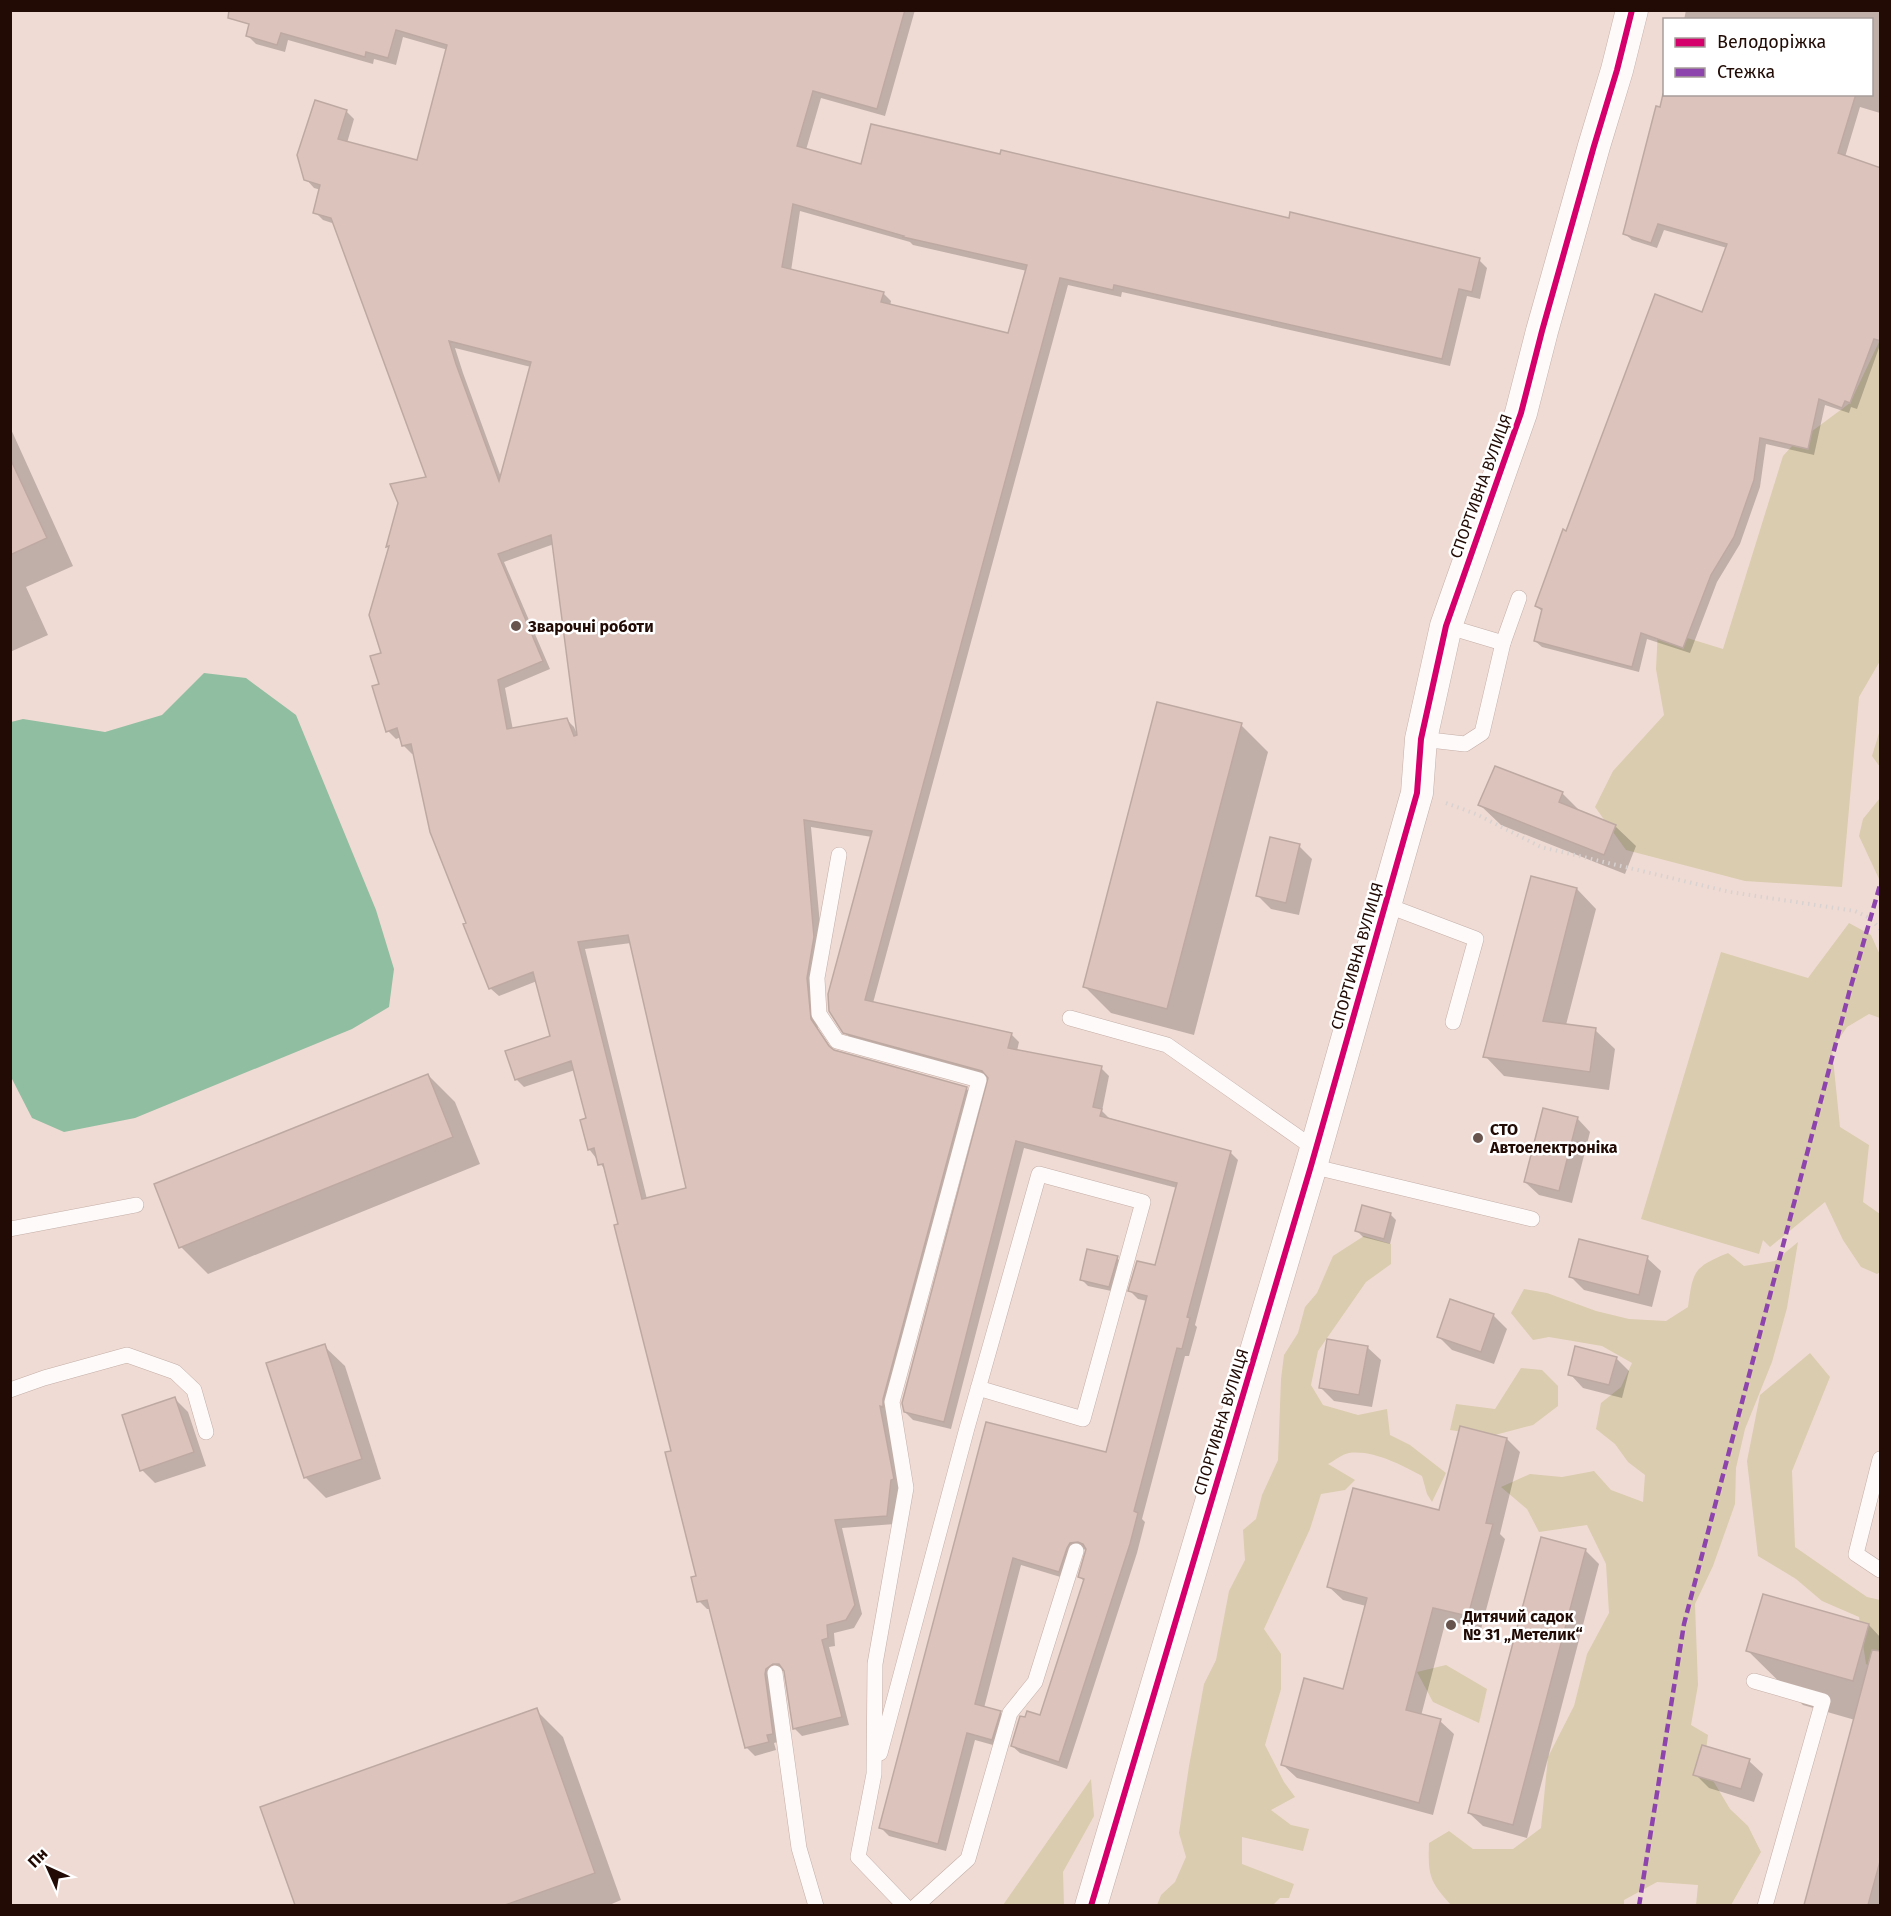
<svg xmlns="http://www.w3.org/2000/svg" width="1891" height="1916" font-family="'Fira Sans',sans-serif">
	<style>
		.green { fill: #daccae }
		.water { fill: #90bea0 }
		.shadow { fill: #0003; fill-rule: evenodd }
		.building { fill: #dcc4bc; stroke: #bea9a2; stroke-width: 1.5; fill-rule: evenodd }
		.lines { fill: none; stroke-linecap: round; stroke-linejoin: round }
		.lane-casing { stroke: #c4aea7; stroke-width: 16 }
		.street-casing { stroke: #c4aea7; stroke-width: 33 }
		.path { stroke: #d8d2d0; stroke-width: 4; stroke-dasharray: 1.5 4.5; stroke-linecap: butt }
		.lane { stroke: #fdfaf9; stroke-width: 15 }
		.street { stroke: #fdfaf9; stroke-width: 32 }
		.quiet { stroke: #8e44ad; stroke-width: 4.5; stroke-dasharray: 9 4.5; stroke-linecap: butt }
		.cycleway-casing { stroke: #fff; stroke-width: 10 }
		.cycleway { stroke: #d6006c; stroke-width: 6 }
		.poi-dot { fill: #69544d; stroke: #fff; stroke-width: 2 }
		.labels { text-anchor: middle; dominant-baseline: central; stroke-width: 5; stroke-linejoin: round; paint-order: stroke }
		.street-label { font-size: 16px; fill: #210b04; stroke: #fff }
		.poi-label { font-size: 16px; font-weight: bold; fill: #210b04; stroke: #fff; text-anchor: start }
	</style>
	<rect width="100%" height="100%" fill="#f0dbd4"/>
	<g class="green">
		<path d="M1880 340V661L1859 697 1842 887 1745 881 1626 850 1595 807 1613 771 1664 715 1656 669 1658 629 1723 649 1783 456 1792 446 1850 403Z"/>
		<path d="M1880 730V767L1872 756Z"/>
		<path d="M1880 798V881L1859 836 1863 819Z"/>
		<path d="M1849 923 1871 935 1880 955V1018L1869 1014 1847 1027 1832 1049 1840 1127 1869 1145 1863 1202 1880 1214V1272L1877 1274 1861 1267 1843 1240 1825 1202 1770 1247 1763 1240 1759 1254 1641 1219 1721 952 1808 978Z"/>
		<path d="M1364 1236 1391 1244V1264L1366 1282 1318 1351 1311 1385 1323 1405 1358 1415 1387 1409 1390 1435 1410 1445 1446 1473 1432 1502 1427 1494 1422 1476C1401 1465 1374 1450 1349 1453 1342 1454 1334 1461 1328 1464L1355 1480 1345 1490 1321 1494 1310 1529 1264 1629 1281 1654V1689L1265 1745 1284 1782 1295 1797 1271 1810 1291 1825 1309 1829 1303 1851 1242 1837V1864L1294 1884 1289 1898H1280L1273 1905H1157L1161 1895 1175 1882 1186 1857 1179 1833 1189 1766 1204 1684 1216 1660 1229 1591 1245 1560 1243 1530 1256 1519 1262 1495 1278 1460 1281 1379 1284 1355 1298 1333 1305 1307 1317 1293 1333 1256Z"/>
		<path d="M1798 1242 1787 1308 1772 1362 1745 1429 1736 1468 1735 1504 1713 1566 1695 1604 1698 1685 1691 1725 1708 1735 1703 1771 1712 1779 1730 1809 1748 1826 1761 1852 1731 1905H1696L1698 1885 1657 1882 1624 1900V1905H1451C1429 1881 1428 1875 1429 1843L1449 1831 1473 1849H1513L1541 1828 1548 1757 1574 1706 1587 1654 1609 1613 1606 1564 1587 1525 1539 1532 1527 1509 1501 1487 1530 1474 1562 1477 1594 1471 1611 1490 1643 1502 1645 1475 1628 1462 1615 1444 1596 1429 1601 1403 1621 1387 1632 1363 1602 1346 1549 1337 1533 1340 1511 1313 1524 1289 1547 1293 1596 1311 1629 1319 1666 1321 1688 1307C1693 1270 1694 1267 1728 1253L1744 1266 1775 1261Z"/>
		<path d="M1810 1353 1830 1377 1792 1471 1795 1547 1867 1597 1880 1600V1673L1866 1664 1859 1617 1822 1601 1796 1579 1758 1556 1747 1461 1760 1395Z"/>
		<path d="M1521 1368 1542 1370 1558 1386V1406L1533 1425 1491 1436 1450 1430 1456 1404 1495 1409Z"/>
		<path d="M1446 1665 1487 1689 1479 1723 1433 1702 1417 1672Z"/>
		<path d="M1091 1779 1094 1816 1063 1872 1064 1905H1003Z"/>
	</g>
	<path class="water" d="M204 673 246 678 296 715 376 910 394 969 389 1007 352 1029 135 1118 64 1132 32 1118 11 1077V722L23 719 105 732 162 715Z"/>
	<g class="shadow">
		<path d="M255 10H915L885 116 821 98 806 150 862 166 1290 220 1479 260 1487 268 1480 299 1467 296 1450 366 1122 292 1121 297 1068 285 873 1003 1011 1034 1019 1042 1017 1051 1101 1068 1109 1076 1102 1111 1109 1118 1230 1152 1238 1160 1195 1325 1197 1327 1189 1356H1185L1142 1519 1145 1522 1137 1553 1067 1769 1020 1753 1012 1746 1041 1717 1085 1582 1080 1577 1087 1549 1078 1551 1067 1579 1021 1565 984 1708 1000 1712 1008 1720 1000 1747 975 1740 946 1851 889 1836 881 1828 987 1424 1107 1453 1147 1301 1138 1299 1130 1291 1156 1267 1177 1188 1024 1148 951 1429 913 1420 905 1412 990 1078 853 1040 844 1032 872 837 811 827 822 946 815 987 818 1029 834 1052 966 1088 974 1096 890 1408 901 1486 895 1524 842 1528 862 1614 854 1628 834 1633 835 1646 829 1647 849 1725 802 1736 794 1728 786 1671H782L781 1741 774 1743 776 1750 755 1756 747 1748 711 1609H707L699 1601 698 1577 673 1452 606 1171 589 1149 588 1119 575 1070 524 1087 516 1079 551 1037 537 981 499 996 491 989 465 925 468 924 414 753 412 754 404 746 401 737 396 739 388 731 381 685 390 548 388 546 428 478 335 224 323 220 315 212 321 190 314 188 306 179 346 111 354 119 347 143 418 162 448 50 403 37 396 65 374 59 373 64 288 40 285 52 256 44 248 36ZM800 211 910 242 913 245 1027 271 1009 335 890 306 891 301 883 293 791 271ZM455 348 531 367 501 477 463 373ZM554 544 578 734H577L574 727 566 719 513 730 505 688 550 669 504 562ZM631 943 688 1190 647 1199 585 949Z"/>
		<path d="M1686 10H1880V113L1860 107 1845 157 1880 168V345L1857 409 1851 407 1849 413 1825 405 1814 455 1766 444 1760 487 1740 544 1717 582 1690 653 1647 639 1639 672 1542 647 1535 641 1543 612 1536 606 1567 533 1703 313 1727 248 1664 230 1657 248 1632 240 1625 234 1665 94H1872V20H1684Z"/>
		<path d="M10 427 73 566 26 587 48 635 10 652Z"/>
		<path d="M1241 725 1268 752 1194 1035 1111 1013 1084 986Z"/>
		<path d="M1562 793 1581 812 1615 826 1636 846 1625 874 1501 825 1480 805Z"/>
		<path d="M1299 846 1312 859 1299 915 1271 909 1258 896Z"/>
		<path d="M1532 878 1577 889 1596 909 1566 1025 1595 1030 1615 1049 1609 1090 1504 1076 1485 1056Z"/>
		<path d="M428 1075 455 1102 480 1164 208 1274 181 1247Z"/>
		<path d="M1577 1118 1590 1132 1572 1203 1539 1195 1525 1182Z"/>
		<path d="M1390 1214 1396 1220 1390 1244 1363 1237 1357 1231Z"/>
		<path d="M1117 1258 1123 1264 1116 1292 1088 1286 1082 1280Z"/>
		<path d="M1647 1258 1661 1271 1652 1307 1584 1290 1571 1277Z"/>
		<path d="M1493 1315 1507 1329 1494 1364 1452 1350 1439 1337Z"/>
		<path d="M324 1346 345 1366 381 1479 326 1498 305 1477Z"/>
		<path d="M1367 1347 1381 1360 1372 1407 1334 1401 1321 1388Z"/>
		<path d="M1616 1358 1629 1371 1622 1398 1583 1388 1570 1374Z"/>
		<path d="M175 1399 188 1412 206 1466 155 1483 142 1470Z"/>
		<path d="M1507 1439 1520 1452 1500 1534 1505 1539 1481 1629 1446 1620 1421 1716 1440 1721 1454 1734 1433 1815 1297 1778 1283 1765 1345 1690 1366 1606 1343 1600 1329 1587 1440 1512Z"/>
		<path d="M1585 1550 1599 1564 1527 1838 1483 1826 1469 1813Z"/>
		<path d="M1869 1625 1880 1637V1906H1805L1855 1720 1803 1705 1748 1651Z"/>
		<path d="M536 1710 563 1737 621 1900 607 1906H296L262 1808Z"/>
		<path d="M1749 1761 1763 1774 1754 1802 1709 1788 1695 1774Z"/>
	</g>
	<g class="building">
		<path d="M229 10H905L877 109 813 91 797 146 861 164 871 124 1000 154 1001 150 1289 218 1290 212 1480 258 1472 292 1459 289 1442 359 1114 285 1113 290 1060 278 865 1000 1012 1033 1008 1048 1102 1066 1093 1107 1102 1109 1100 1116 1231 1151 1187 1317 1190 1318 1182 1349 1177 1348 1134 1511 1138 1513 1130 1544 1059 1762 1011 1746 1020 1716 1025 1717 1027 1711 1040 1715 1084 1579 1078 1577 1086 1549 1083 1544 1078 1542 1070 1543 1067 1548 1059 1572 1013 1558 975 1704 1001 1711 992 1740 967 1733 938 1844 879 1828 986 1422 1106 1452 1147 1296 1128 1291 1137 1261 1155 1265 1177 1183 1016 1141 944 1422 904 1412 902 1403 988 1078 982 1071 843 1033 829 1011 828 994 872 831 804 820 814 937 807 978 811 1019 829 1046 834 1050 967 1087 883 1399V1407L880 1406 894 1479 891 1480 887 1516 835 1520 855 1605 846 1620 827 1625 828 1638 822 1640 842 1717 793 1729 784 1671 779 1664H773L766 1669 765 1674 773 1734 767 1735 769 1742 745 1748 707 1600 697 1602 691 1577 696 1576 665 1452 671 1451 614 1225 618 1224 603 1164 598 1165 594 1148 588 1150 580 1120 586 1118 571 1061 515 1080 505 1051 550 1036 533 972 489 989 463 924 466 923 430 832 411 744 402 746 397 728 386 732 372 686 379 684 370 656 381 653 369 615 389 546 386 547 398 503 390 484 426 477 331 218 313 213 320 185 304 180 297 155 315 100 347 110 338 139 417 160 447 45 396 30 388 58 366 52 365 57 281 33 277 45 246 36 249 24 228 18ZM793 204 904 236 903 237 1027 265 1008 333 881 302 884 292 782 267ZM449 341 531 362 499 481 456 364ZM551 535 577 735 574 736 567 718 507 729 498 680 543 661 498 554ZM628 935 686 1188 642 1199 578 942Z"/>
		<path d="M1663 94H1856L1838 153 1881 168V341L1874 339 1850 403 1845 401 1842 408 1819 399 1808 449 1760 438 1754 480 1734 537 1711 575 1683 648 1641 633 1632 667 1534 641 1542 609 1535 606 1563 529 1566 531 1655 294 1702 312 1727 244 1658 224 1651 243 1623 234 1656 106 1660 107Z"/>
		<path d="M10 458 47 538 10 555Z"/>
		<path d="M1157 702 1242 723 1167 1009 1083 987Z"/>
		<path d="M1495 766 1563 792 1559 802 1616 825 1604 855 1478 805Z"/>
		<path d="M1270 837 1300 844 1286 903 1256 896Z"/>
		<path d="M1531 876 1577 888 1543 1021 1596 1028 1590 1072 1483 1057Z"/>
		<path d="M428 1074 453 1137 179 1248 154 1184Z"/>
		<path d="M1543 1108 1578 1117 1559 1191 1524 1182Z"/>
		<path d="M1362 1205 1391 1213 1384 1239 1355 1231Z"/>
		<path d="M1579 1239 1648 1256 1639 1295 1569 1277Z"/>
		<path d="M1087 1249 1118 1256 1109 1287 1080 1280Z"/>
		<path d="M1450 1299 1494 1314 1481 1352 1437 1337Z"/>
		<path d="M1327 1339 1368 1346 1359 1395 1319 1388Z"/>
		<path d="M325 1344 362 1459 304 1478 266 1363Z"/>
		<path d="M1575 1346 1617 1357 1609 1385 1568 1375Z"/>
		<path d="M175 1397 194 1452 140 1471 122 1415Z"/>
		<path d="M1460 1426 1507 1438 1486 1523 1493 1524 1468 1616 1433 1608 1406 1710 1441 1719 1419 1803 1281 1765 1304 1678 1343 1689 1367 1598 1327 1587 1353 1488 1439 1510Z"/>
		<path d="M1541 1537 1586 1549 1513 1825 1468 1813Z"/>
		<path d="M1763 1594 1869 1624 1853 1681 1746 1651Z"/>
		<path d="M1872 1650 1881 1651V1858L1868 1905H1804Z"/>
		<path d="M537 1708 595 1873 505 1905H295L260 1807Z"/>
		<path d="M1702 1745 1750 1759 1741 1789 1693 1775Z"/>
	</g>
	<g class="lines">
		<g class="lane-casing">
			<g id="lane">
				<path d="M1446 626 1503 643 1519 598"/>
				<path d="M1421 739 1465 744 1482 733 1503 643"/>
				<path d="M839 855 817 978 819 1014 837 1041 979 1080 892 1402 906 1488 875 1664 874 1774 858 1857 905 1906"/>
				<path d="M1386 905 1476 939 1453 1022"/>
				<path d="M1070 1018 1167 1045 1315 1149"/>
				<path d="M1311 1166 1532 1219"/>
				<path d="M10 1229 136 1205"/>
				<path d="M10 1390 44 1378 127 1355 175 1372 194 1390 206 1432"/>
				<path d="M1880 1459 1856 1554 1880 1570"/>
				<path d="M775 1673 799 1848 816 1906"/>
				<path d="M1754 1681 1823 1701 1765 1906"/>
				<path d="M880 1753 967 1428 1039 1174 1143 1202 1083 1419 978 1388"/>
				<path d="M916 1906 968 1859 1010 1713 1035 1682 1076 1551"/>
			</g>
		</g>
		<g class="street-casing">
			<path id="street" d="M1091 1906 1311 1166 1417 793 1421 739 1446 626 1521 413 1542 331 1594 146 1617 70 1632 10"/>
		</g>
		<path class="path" d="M1446 803 1476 814 1541 847 1730 892 1855 911 1870 918 1880 929"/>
		<use href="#lane" class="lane"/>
		<use href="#street" class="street"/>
		<path class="quiet" d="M1639 1906 1684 1624 1849 993 1880 885"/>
		<g class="cycleway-casing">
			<path id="cycleway" d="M1091 1906 1311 1166 1417 793 1421 739 1446 626 1521 413 1542 331 1594 146 1617 70 1632 10"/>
		</g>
		<use href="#cycleway" class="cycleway"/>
	</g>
	<g class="poi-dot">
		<circle cx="516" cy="626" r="6"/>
		<circle cx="1478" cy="1138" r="6"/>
		<circle cx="1451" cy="1625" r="6"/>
	</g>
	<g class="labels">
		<g class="street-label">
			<text transform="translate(1481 486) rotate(-70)">СПОРТИВНА ВУЛИЦЯ</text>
			<text transform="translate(1357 956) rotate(-74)">СПОРТИВНА ВУЛИЦЯ</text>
			<text transform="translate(1221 1422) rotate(-73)">СПОРТИВНА ВУЛИЦЯ</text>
		</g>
		<g class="poi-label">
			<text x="528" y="626">Зварочні роботи</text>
			<text x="1490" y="1129">СТО<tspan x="1490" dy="18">Автоелектроніка</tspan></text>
			<text x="1463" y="1616">Дитячий садок<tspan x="1463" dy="18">№ 31 „Метелик“</tspan></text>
		</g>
	</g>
	<rect width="1891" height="1916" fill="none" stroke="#210b04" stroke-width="24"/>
	<rect x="1663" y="18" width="210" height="78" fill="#ffffff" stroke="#a69d9b" stroke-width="1.5"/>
	<rect x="1675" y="38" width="30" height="9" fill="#d6006c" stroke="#a69d9b" stroke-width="1.5"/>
	<text x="1717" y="48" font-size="18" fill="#210b04">Велодоріжка</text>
	<rect x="1675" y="68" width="30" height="9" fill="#8e44ad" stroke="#a69d9b" stroke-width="1.5"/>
	<text x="1717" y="78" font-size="18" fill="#210b04">Стежка</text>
	<g transform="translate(48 1868) rotate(315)" stroke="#ffffff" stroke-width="4.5" paint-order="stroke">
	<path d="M0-4.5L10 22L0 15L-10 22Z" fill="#210b04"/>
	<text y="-9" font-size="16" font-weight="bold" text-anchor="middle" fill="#210b04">Пн</text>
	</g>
</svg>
